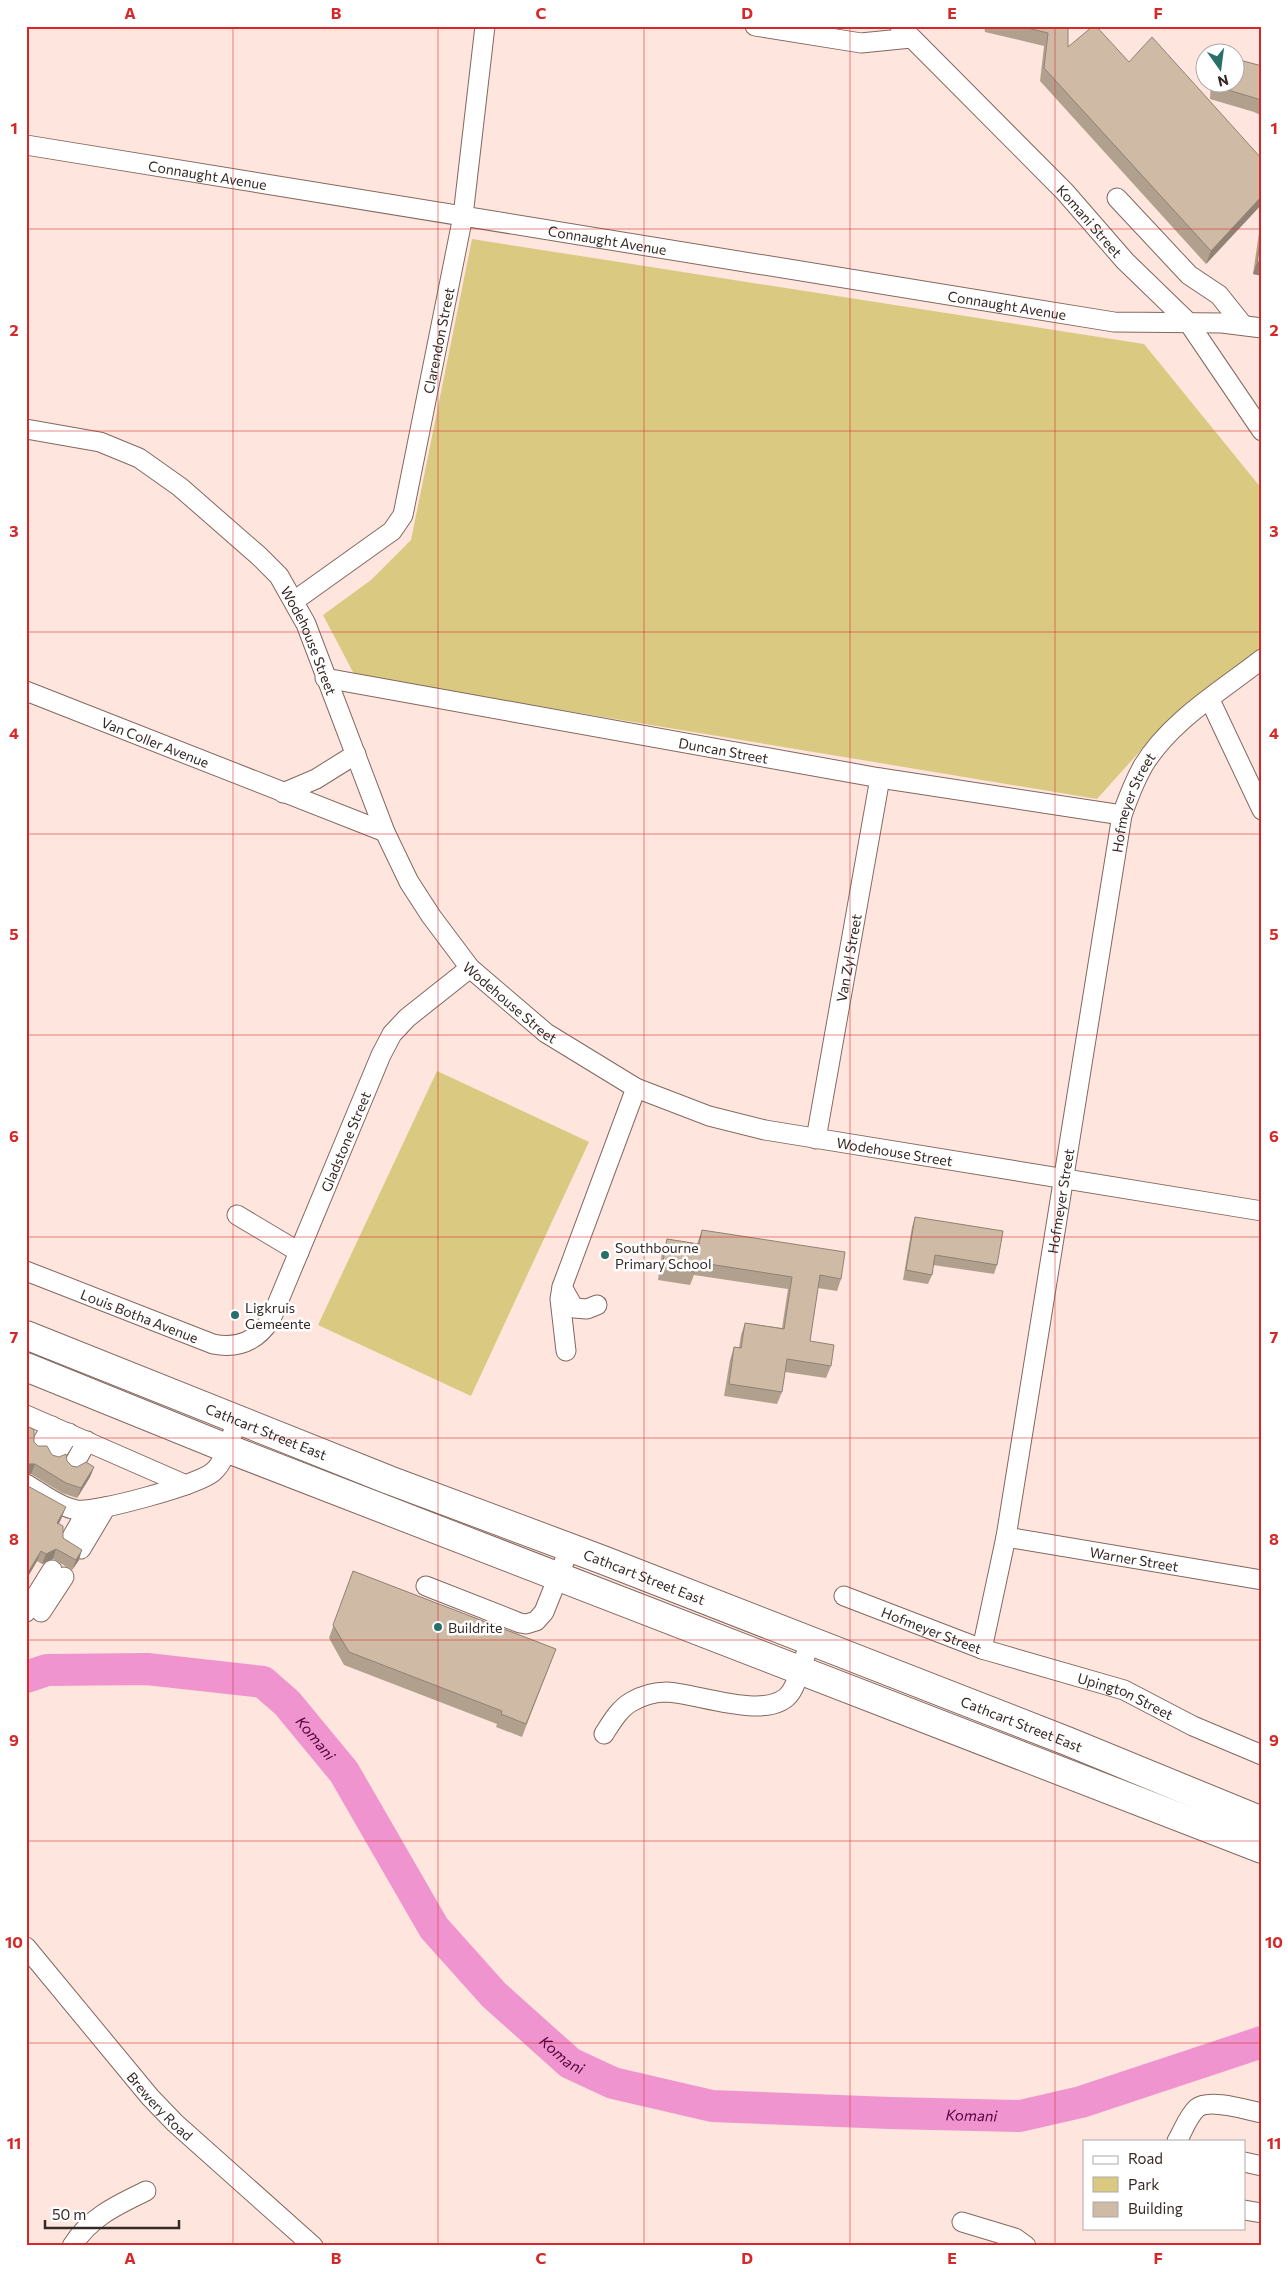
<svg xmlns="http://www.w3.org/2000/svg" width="1288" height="2272" font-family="Commissioner,sans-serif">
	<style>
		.green { fill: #daca81 }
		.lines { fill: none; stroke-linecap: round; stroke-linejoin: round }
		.river { stroke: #ef94ce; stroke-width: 32 }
		.minor-casing { stroke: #83685f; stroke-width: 21 }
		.highway-casing { stroke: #83685f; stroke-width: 30 }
		.minor { stroke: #fff; stroke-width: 19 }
		.highway { stroke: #fff; stroke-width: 28 }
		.wall { fill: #b1a08e }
		.shaded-wall { fill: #908274 }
		.building { fill: #cebaa5; stroke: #908274 }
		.grid { fill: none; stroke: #d62828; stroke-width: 1; stroke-opacity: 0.55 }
		.poi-dot { fill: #297168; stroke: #fff; stroke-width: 2 }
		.labels { text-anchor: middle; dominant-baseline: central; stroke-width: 5; stroke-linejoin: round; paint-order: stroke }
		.street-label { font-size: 14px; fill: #352925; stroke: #fff }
		.poi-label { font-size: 14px; fill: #352925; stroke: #fff; text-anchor: start }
		.water-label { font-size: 15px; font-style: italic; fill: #53003e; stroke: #fff }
		.neatline { fill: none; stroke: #d62828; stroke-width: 2 }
		.grid-label { font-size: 16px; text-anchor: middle; font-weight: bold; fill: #d62828 }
	</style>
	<rect width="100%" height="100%" fill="#fee5dd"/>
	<g class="green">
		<path d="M472 239 1144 344 1262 489V647L1168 720 1097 799 355 676 323 615 371 580 411 540Z"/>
		<path d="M437 1071 589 1142 471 1396 318 1325Z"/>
	</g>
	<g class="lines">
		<path class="river" id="s1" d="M26 1677 47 1670 147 1669 263 1682 287 1703 344 1772 434 1928 494 1995 570 2063 613 2083 712 2106 890 2113 1020 2116 1081 2102 1262 2042"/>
		<g class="minor-casing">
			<g id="minor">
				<path d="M755 26 861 43 911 38"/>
				<path id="s2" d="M900 26 1065 192 1125 261 1188 322 1262 431"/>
				<path id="s3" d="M26 145 1114 322 1222 323 1262 328"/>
				<path d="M1117 198 1189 275 1219 295 1243 325"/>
				<path id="s4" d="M26 429 100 442 139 458 180 487 259 556 279 576 306 624 385 832 409 882 431 916 470 968 546 1033 636 1088 709 1116 765 1130 1262 1211"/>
				<path id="s5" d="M294 601 392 531 403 515 463 216 485 26"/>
				<path id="s6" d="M325 678 880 778 1122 815"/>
				<path id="s7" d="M26 691 385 832"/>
				<path d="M1210 700 1262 810"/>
				<path d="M283 793 316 779 356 754"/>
				<path id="s8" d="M816 1139 880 778"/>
				<path d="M237 1215 299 1252"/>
				<path id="s9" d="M26 1271 213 1344C238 1349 257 1341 271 1319L381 1055 392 1034 407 1018 470 968"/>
				<path d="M562 1287 574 1308 587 1309 597 1305"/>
				<path d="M566 1351 560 1299 562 1287 636 1088"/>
				<path d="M26 1415 186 1485"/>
				<path d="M40 1446 52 1426"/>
				<path d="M55 1456 69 1433"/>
				<path d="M73 1466 87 1441"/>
				<path d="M26 1484C42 1493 59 1507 77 1510 96 1513 198 1485 213 1472 226 1461 231 1436 237 1420"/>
				<path id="s10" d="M1006 1537 1262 1580"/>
				<path d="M69 1542 87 1511"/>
				<path d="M81 1549 106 1507"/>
				<path d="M426 1586 520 1623 526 1624 536 1621 544 1612 570 1547"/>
				<path id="s11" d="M844 1596 982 1649 1124 1690 1193 1726 1262 1755"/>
				<path d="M26 1612 52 1570"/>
				<path d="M41 1612 64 1577"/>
				<path id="s12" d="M982 1649 1006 1537 1122 815C1128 798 1134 782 1143 766 1170 721 1221 691 1262 659"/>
				<path d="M604 1734C611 1723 619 1709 631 1702 641 1696 655 1692 667 1692 697 1693 771 1723 791 1692 800 1678 804 1657 810 1642"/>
				<path id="s13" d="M26 1947 150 2097 175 2123 313 2246"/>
				<path d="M1177 2141C1183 2131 1188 2116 1197 2108 1209 2098 1247 2110 1262 2113"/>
				<path d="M1244 2162 1262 2166"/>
				<path d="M1244 2210 1262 2213"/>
				<path d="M962 2222 1015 2238 1026 2246"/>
				<path d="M72 2246C90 2217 117 2205 146 2191"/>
			</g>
		</g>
		<g class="highway-casing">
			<g id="highway">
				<path id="s14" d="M26 1335 389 1480 603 1560 1067 1741 1262 1821"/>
				<path d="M26 1367 226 1448 1262 1849"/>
			</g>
		</g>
		<use href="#minor" class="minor"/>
		<use href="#highway" class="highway"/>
	</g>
	<g class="wall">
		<path d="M984 26H1068V47L1129 62 1262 159V204L1206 264 1040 81 1044 46 985 32Z"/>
		<path d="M1262 66V116L1254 112 1210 99 1211 82H1236Z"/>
		<path d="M1262 212V276L1253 274Z"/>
		<path d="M915 1217 997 1265 994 1274 933 1265 932 1275 928 1284 903 1280 912 1227Z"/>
		<path d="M702 1230 841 1279 837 1291 818 1288 810 1341 831 1366 826 1378 785 1372 782 1392 777 1404 724 1396 730 1360 734 1347 739 1348 741 1335 745 1323 782 1328 788 1289 694 1275 690 1285 658 1280 662 1252 667 1239 697 1244Z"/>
		<path d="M26 1425 34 1442 38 1446 52 1455 67 1461 72 1466 77 1467H94L90 1477 77 1498 62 1493 31 1474H26Z"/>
		<path d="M26 1485 62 1517 59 1524 63 1538 79 1560 72 1570 53 1559 42 1564 37 1561 26 1580Z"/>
		<path d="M353 1571 556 1649 522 1737 496 1727 497 1724 344 1665 329 1638Z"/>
	</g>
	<g class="shaded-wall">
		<path d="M1262 196V204L1206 264 1211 251Z"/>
		<path d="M1257 262H1262V276L1253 274Z"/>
		<path d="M26 1464H35L31 1474H26Z"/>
		<path d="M94 1467 90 1477 77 1498 81 1488Z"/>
		<path d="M66 1507 62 1517 54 1533 57 1523Z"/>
		<path d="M56 1549 53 1559 42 1564 46 1554Z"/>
		<path d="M82 1550 79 1560 72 1570 76 1560Z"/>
		<path d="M41 1551 37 1561 26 1580V1576Z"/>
	</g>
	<g class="building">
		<path d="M1019 26H1068V47L1093 26H1096L1129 62 1152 37 1262 159V196L1211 251 1044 68 1048 33Z"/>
		<path d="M1236 59 1262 66V101L1258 99 1215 86V82H1236Z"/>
		<path d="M1262 231V262H1257Z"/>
		<path d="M915 1217 1003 1231 997 1265 935 1255 932 1275 906 1270Z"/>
		<path d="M702 1230 845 1252 841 1279 820 1275 810 1341 834 1345 831 1366 787 1359 782 1392 729 1384 734 1347 741 1348 745 1323 784 1329 792 1277 696 1262 695 1272 662 1267 667 1239 699 1244Z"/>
		<path d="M26 1425 34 1430V1442L38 1446H47L52 1455 59 1457 66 1454 67 1461 72 1466 77 1467 86 1462 94 1467 81 1488 66 1483 35 1464H26Z"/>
		<path d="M26 1485 66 1507 57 1523 63 1526V1538L82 1550 76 1560 56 1549 46 1554 41 1551 26 1576Z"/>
		<path d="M353 1571 556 1649 526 1724 501 1714 502 1711 349 1652 333 1625Z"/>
	</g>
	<path class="grid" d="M233 26V2246M438 26V2246M644 26V2246M850 26V2246M1055 26V2246M26 229H1262M26 431H1262M26 632H1262M26 834H1262M26 1035H1262M26 1237H1262M26 1438H1262M26 1640H1262M26 1841H1262M26 2043H1262"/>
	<g class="poi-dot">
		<circle cx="605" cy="1255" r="5"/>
		<circle cx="235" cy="1315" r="5"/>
		<circle cx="438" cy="1627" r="5"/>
	</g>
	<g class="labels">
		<g class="street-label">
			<text stroke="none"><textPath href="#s3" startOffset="184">Connaught Avenue</textPath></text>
			<text stroke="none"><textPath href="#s2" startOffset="272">Komani Street</textPath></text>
			<text stroke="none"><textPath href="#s3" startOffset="589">Connaught Avenue</textPath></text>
			<text stroke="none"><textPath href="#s3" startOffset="994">Connaught Avenue</textPath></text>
			<text stroke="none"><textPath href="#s5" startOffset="318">Clarendon Street</textPath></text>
			<text stroke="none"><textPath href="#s4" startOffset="372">Wodehouse Street</textPath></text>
			<text stroke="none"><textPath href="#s7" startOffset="139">Van Coller Avenue</textPath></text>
			<text stroke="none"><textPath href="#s6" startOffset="405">Duncan Street</textPath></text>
			<text stroke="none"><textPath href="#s12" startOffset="861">Hofmeyer Street</textPath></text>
			<text stroke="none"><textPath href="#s8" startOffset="184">Van Zyl Street</textPath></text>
			<text stroke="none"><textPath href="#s4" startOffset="792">Wodehouse Street</textPath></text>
			<text stroke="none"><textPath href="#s9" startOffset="461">Gladstone Street</textPath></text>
			<text stroke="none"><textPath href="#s4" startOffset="1212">Wodehouse Street</textPath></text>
			<text stroke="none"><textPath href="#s12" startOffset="455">Hofmeyer Street</textPath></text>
			<text stroke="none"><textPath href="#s9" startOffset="122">Louis Botha Avenue</textPath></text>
			<text stroke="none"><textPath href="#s14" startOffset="259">Cathcart Street East</textPath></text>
			<text stroke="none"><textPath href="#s10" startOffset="130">Warner Street</textPath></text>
			<text stroke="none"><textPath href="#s14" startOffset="664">Cathcart Street East</textPath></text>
			<text stroke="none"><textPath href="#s11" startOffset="94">Hofmeyer Street</textPath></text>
			<text stroke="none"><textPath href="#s11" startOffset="299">Upington Street</textPath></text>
			<text stroke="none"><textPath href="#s14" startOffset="1069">Cathcart Street East</textPath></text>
			<text stroke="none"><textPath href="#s13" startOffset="208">Brewery Road</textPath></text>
		</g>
		<g class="poi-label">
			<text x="615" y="1247">Southbourne<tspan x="615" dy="16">Primary School</tspan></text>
			<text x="245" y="1307">Ligkruis<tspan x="245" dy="16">Gemeente</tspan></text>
			<text x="448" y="1627">Buildrite</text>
		</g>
		<g class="water-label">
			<text stroke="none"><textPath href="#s1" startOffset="316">Komani</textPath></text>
			<text stroke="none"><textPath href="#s1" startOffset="721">Komani</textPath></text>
			<text stroke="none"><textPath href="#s1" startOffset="1141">Komani</textPath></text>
		</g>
	</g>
	<rect width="1288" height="2272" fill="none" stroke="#ffffff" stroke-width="55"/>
	<rect x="1083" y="2140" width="162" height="90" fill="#ffffff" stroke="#aea9a8"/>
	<rect x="1093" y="2156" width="25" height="8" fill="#ffffff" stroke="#aea9a8"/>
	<text x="1128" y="2164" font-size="15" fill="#352925">Road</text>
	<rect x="1093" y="2177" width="25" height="15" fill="#daca81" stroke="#aea9a8"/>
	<text x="1128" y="2190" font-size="15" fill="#352925">Park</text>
	<rect x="1093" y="2202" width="25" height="15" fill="#cebaa5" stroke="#aea9a8"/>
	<text x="1128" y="2214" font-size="15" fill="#352925">Building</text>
	<g transform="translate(1220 68) rotate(166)"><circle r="24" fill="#ffffff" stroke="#aea9a8"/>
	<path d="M0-4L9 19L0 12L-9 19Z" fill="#297168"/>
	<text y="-8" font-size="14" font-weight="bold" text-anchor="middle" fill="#352925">N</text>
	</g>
	<path d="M45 2220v8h134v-8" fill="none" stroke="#352925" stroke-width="2.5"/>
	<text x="52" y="2220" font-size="15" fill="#352925" stroke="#ffffff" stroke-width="4" paint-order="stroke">50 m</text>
	<rect x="28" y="28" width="1232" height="2216" class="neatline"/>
	<g class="grid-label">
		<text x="130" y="19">A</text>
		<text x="336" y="19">B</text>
		<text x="541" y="19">C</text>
		<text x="747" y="19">D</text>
		<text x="952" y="19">E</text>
		<text x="1158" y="19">F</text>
		<text x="14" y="134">1</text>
		<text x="1274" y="134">1</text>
		<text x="14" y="336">2</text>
		<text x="1274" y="336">2</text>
		<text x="14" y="537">3</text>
		<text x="1274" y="537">3</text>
		<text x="14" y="739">4</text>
		<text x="1274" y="739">4</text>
		<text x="14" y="940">5</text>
		<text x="1274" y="940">5</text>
		<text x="14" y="1142">6</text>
		<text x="1274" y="1142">6</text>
		<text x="14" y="1343">7</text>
		<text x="1274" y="1343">7</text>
		<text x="14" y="1545">8</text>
		<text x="1274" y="1545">8</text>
		<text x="14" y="1746">9</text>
		<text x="1274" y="1746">9</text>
		<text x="14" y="1948">10</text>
		<text x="1274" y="1948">10</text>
		<text x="14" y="2149">11</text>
		<text x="1274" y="2149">11</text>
		<text x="130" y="2264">A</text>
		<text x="336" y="2264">B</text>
		<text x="541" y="2264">C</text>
		<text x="747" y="2264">D</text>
		<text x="952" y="2264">E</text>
		<text x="1158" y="2264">F</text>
	</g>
</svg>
